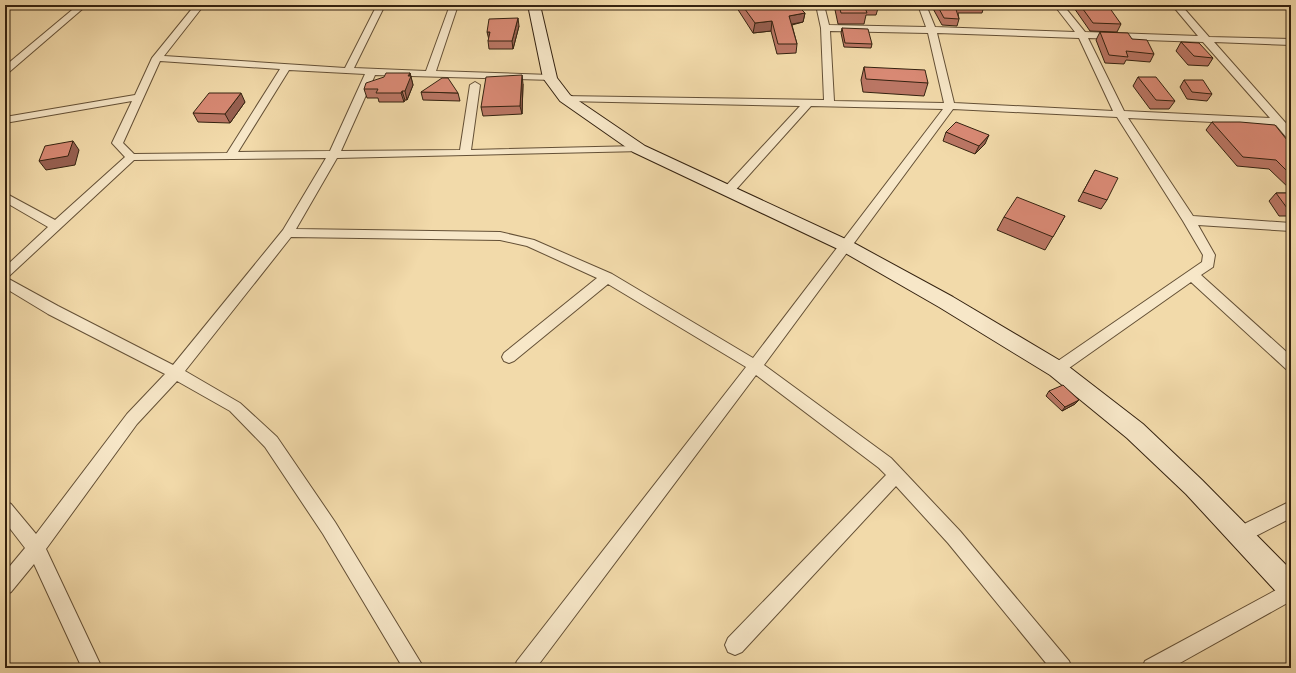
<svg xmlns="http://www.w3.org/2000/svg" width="1296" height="673" font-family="'IM FELL Great Primer',serif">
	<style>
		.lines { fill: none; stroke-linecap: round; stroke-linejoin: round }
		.street-casing { stroke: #645036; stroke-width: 2 }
		.secondary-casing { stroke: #342210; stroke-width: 2 }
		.street { fill: #f7e7c8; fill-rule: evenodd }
		.secondary { fill: #f7e7c8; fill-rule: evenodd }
		.wall { fill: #ba7664; stroke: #342210 }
		.shaded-wall { fill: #976051; stroke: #342210 }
		.building { fill: #d88974; stroke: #342210 }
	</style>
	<rect width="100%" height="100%" fill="#f2daaa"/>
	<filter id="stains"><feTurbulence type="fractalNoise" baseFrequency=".005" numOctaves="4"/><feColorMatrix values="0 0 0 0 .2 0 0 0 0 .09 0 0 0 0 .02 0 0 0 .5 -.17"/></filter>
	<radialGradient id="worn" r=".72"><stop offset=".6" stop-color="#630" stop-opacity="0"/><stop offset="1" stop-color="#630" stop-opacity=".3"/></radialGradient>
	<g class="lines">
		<g class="street-casing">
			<g id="street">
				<path d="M78 5H87L8 73 5 74V66Z"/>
				<path d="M195 5H204L164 56 345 68 377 5H385L354 68 426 71 450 5H458L436 71 550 75 555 78 553 80 375 75 341 151 460 150 470 85 475 82 480 85 471 150 639 146 643 147 644 149 643 151 337 158 296 229 500 232 534 240 612 274 753 358 943 109 811 106 732 194H724L722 191 724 188 800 106 565 101 561 100 560 98 561 96 824 100 821 28 816 5H824L829 25 926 27 918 5H926L935 27 1075 32 1054 5H1063L1085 32 1198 36 1172 5H1181L1209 37 1291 39V45L1214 42 1291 129V139L1287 138 1276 125 1128 118 1193 216 1291 223V231L1198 225 1215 255 1213 267 1201 275 1291 356V371L1286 369 1191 282 1062 373 1057 375 1052 373 1050 369 1052 365 1202 262 1203 255 1183 221 1117 117 953 109 764 365 891 458 960 531 1069 661 1072 668H1050L948 543 896 486 742 652 735 655 728 652 725 645 728 638 886 475 879 468 756 375 536 668H514L517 661 746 367 608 284 514 361 509 363 504 361 502 357 504 353 597 278 527 246 500 240 291 237 185 371 240 403 277 437 335 522 424 668H403L323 534 265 447 230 411 177 381 137 424 46 549 102 668H82L34 564 11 592 5 595V572L25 548 5 522V501L11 504 36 534 127 414 165 374 48 314 5 288V267L48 227 5 202V193L55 220 125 157 112 143 132 101 5 123V117L135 95 152 58ZM830 31 928 33 944 103 834 101ZM937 33 1079 38 1113 111 954 103ZM1088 38 1203 42 1270 118 1124 111ZM160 61 280 69 227 153 134 154 123 143ZM289 70 365 74 330 151 238 152ZM326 158 283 230 173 365 58 306 7 278 134 160Z"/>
				<path d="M1291 501V518L1246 541 1240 543 1234 541 1231 535 1234 529Z"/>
				<path d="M1291 582V601L1171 668H1142L1145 661Z"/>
			</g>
		</g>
		<g class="secondary-casing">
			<path id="secondary" d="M528 5H540L557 78 570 95 645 146 852 242 953 297 1064 363 1143 424 1202 480 1291 570V602L1282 598 1186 494 1127 438 1050 375 939 307 840 250 633 152 560 101 543 78Z"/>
		</g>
		<use href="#street" class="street"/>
		<use href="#secondary" class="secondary"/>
	</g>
	<g class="wall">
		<path d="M735 5H797L805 13 803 22 792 25 797 44 796 53 777 54 771 31 753 33Z"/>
		<path d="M834 5H879L876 15H866L864 24H838Z"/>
		<path d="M931 5H983L984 6 982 13H958L959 19 957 26 942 25Z"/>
		<path d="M1072 5H1104L1121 24 1117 32 1090 31Z"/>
		<path d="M519 26 513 49H489L488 41 489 39Z"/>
		<path d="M842 28 872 44 871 48 844 47 841 33Z"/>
		<path d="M1100 32 1132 39 1154 54 1150 62 1126 60 1124 64 1105 63 1096 40Z"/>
		<path d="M1181 42 1213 58 1208 66 1188 65 1176 51Z"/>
		<path d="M864 67 928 83 924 96 863 92 861 80Z"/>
		<path d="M410 73 413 85 407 100H405L404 102H379L378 98H367L364 89Z"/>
		<path d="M1138 77 1175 101 1169 109H1150L1133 86Z"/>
		<path d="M1184 80 1212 94 1207 101 1187 99 1180 87Z"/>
		<path d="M523 84 522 114 483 116 481 107Z"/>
		<path d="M421 92 458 93 460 101 423 100Z"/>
		<path d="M245 102 230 123 198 122 193 113Z"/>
		<path d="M1212 122 1291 145V190L1269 169 1237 166 1206 130Z"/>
		<path d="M946 132 985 144 975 154 943 141Z"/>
		<path d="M1095 170 1107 200 1101 209 1078 201Z"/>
		<path d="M1276 193H1291V216H1279L1269 201Z"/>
		<path d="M1065 216 1045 250 997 230 1004 217Z"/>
		<path d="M1049 391 1079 400 1075 404 1062 411 1046 396Z"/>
	</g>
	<g class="shaded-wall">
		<path d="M805 13 803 22 787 25 789 16Z"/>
		<path d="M518 18 519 26 513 49 512 41Z"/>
		<path d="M772 21 771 31 753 33 755 23Z"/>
		<path d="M487 32H490L489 40Z"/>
		<path d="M410 73 413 85 407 100 405 91Z"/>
		<path d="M522 75 523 84 522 114 520 106Z"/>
		<path d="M402 91 405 100 404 102 401 93Z"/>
		<path d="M241 93 245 102 230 123 225 114Z"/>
		<path d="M989 135 985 144 975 154 979 146Z"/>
		<path d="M73 141 79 150 75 165 46 170 39 161Z"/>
		<path d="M1079 400 1075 404 1062 411 1065 407Z"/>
	</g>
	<g class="building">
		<path d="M742 5H797L805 13 789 16 797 44H778L772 21 755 23Z"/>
		<path d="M839 5H864L867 13H841Z"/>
		<path d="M937 5H983L984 6H955L959 19 944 18Z"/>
		<path d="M1080 5H1104L1106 7H1109L1121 24 1093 23Z"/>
		<path d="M518 18 512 41H488L490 32H487L489 19Z"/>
		<path d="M842 28 868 29 872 44 845 43Z"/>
		<path d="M1100 32 1128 33 1132 39 1147 40 1154 54 1126 51 1128 57 1109 55Z"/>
		<path d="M1181 42 1199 43 1213 58 1194 56Z"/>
		<path d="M864 67 925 70 928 83 866 79Z"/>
		<path d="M386 73H410L408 76H411L405 91H402L401 93H376L378 89H364L366 83 384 77Z"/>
		<path d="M522 75 520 106 481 107 486 77Z"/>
		<path d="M1138 77H1156L1175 101 1156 100Z"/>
		<path d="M442 78H448L458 93 421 92Z"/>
		<path d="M1184 80H1203L1212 94 1192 92Z"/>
		<path d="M209 93H241L225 114 193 113Z"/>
		<path d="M956 122 989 135 979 146 946 132Z"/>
		<path d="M1212 122H1240L1275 125 1291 145V175L1276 160 1243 157Z"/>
		<path d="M73 141 68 156 39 161 45 146Z"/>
		<path d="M1095 170 1118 178 1107 200 1083 192Z"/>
		<path d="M1276 193H1291V208H1287Z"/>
		<path d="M1017 197 1065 216 1053 237 1004 217Z"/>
		<path d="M1063 385 1079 400 1065 407 1049 391Z"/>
	</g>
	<rect width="1296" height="673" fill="none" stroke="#f2daaa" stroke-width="20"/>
	<rect x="6" y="6" width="1284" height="661" fill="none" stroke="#342210" stroke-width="2"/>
	<rect x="10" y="10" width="1276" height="653" fill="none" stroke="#342210"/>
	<rect width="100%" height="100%" filter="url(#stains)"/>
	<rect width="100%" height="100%" fill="url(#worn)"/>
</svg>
